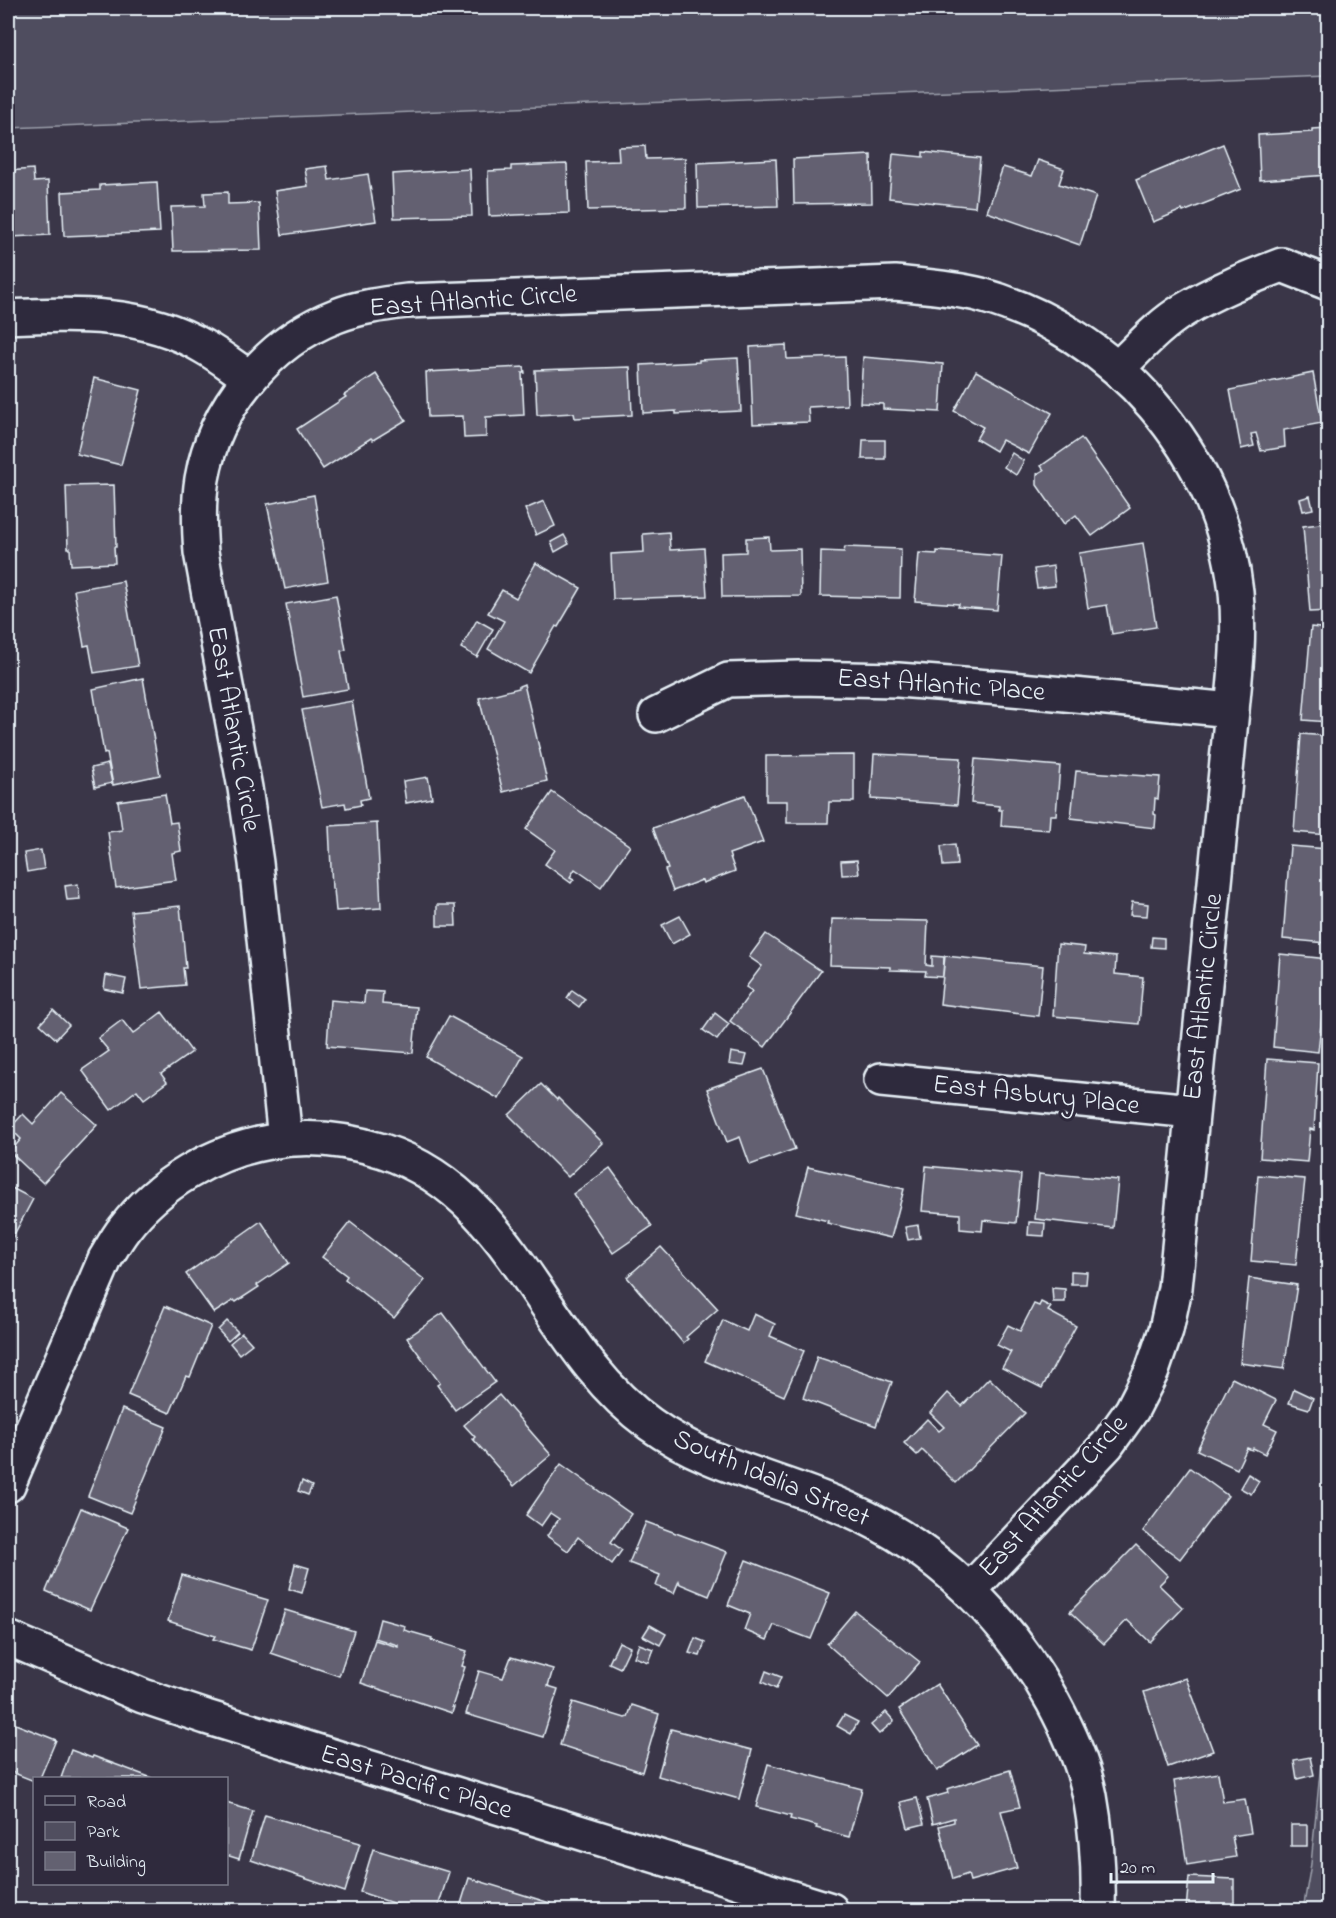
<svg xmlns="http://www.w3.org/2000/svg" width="1336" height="1918" font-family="'Indie Flower',sans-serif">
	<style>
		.park { fill: #504e5f; stroke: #9ca0ac; stroke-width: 1.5 }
		.building { fill: #636171; stroke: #e8f1f8; stroke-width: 1.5 }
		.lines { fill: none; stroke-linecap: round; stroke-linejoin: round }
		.minor-casing { stroke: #e8f1f8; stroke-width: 38 }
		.minor { stroke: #2f2a3d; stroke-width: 33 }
		.labels { text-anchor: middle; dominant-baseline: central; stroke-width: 6; stroke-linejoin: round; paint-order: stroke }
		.street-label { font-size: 27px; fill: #e8f1f8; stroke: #2f2a3d }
	</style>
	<rect width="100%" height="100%" fill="#3a3648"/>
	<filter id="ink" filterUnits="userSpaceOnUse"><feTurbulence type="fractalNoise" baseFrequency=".0167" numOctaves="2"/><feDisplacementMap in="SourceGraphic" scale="12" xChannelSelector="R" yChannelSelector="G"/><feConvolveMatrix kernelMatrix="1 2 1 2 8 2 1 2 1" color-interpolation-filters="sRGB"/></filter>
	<g filter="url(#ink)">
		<g class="park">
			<path d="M8 8H1328V76L8 128Z"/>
			<path d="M1328 1691V1910H1303L1311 1864Z"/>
		</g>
		<g class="building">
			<path d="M1328 128V175L1260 180 1258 135 1312 132V129Z"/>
			<path d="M1223 144 1241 189 1183 212 1182 210 1153 222 1136 180Z"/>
			<path d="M645 146 646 159 685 158 686 208 588 210 586 162 619 161 618 147Z"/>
			<path d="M923 152 980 158 975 207 889 198 893 154 923 157Z"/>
			<path d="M871 155 872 203 794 204 793 159Z"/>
			<path d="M776 159 778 206 698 208 697 163Z"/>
			<path d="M1038 160 1064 169 1059 184 1096 196 1080 245 987 212 1003 167 1032 176Z"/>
			<path d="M567 164 569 213 489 216 488 171 511 170V166Z"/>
			<path d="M327 166 329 180 368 174 376 221 282 235 275 191 308 186 305 169Z"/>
			<path d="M33 169 34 182 48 181 50 235 11 237V233L8 234V171Z"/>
			<path d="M470 169 472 216 394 218 392 174Z"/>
			<path d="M157 182 160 232 64 236 62 192 100 190V185Z"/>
			<path d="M228 192V204L259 203 261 250 173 251 171 207 205 206 204 193Z"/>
			<path d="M786 345 787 359 845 357 847 405 808 407 809 422 753 424 750 347Z"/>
			<path d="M863 357 943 364 940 412 883 409V404L860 403Z"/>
			<path d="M738 358 741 411 676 414V411L643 413 641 365 699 362V360Z"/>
			<path d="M524 367 525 373H522L524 415 486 417V437L464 438 463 416 428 417 426 372Z"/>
			<path d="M630 367 632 415 575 418 574 413 537 415 535 370Z"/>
			<path d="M976 371 1052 413 1029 454 1002 440 996 451 976 439 983 427 954 411Z"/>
			<path d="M1313 373 1322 423 1284 430 1285 447 1261 451 1256 433 1251 434 1254 446 1241 449 1230 390Z"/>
			<path d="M376 374 406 420 373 440 371 438 323 469 297 429 346 397 344 395Z"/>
			<path d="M94 378 141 390 121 465 77 454Z"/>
			<path d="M1081 438 1130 508 1092 536 1076 515 1064 524 1037 485V474L1044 470 1041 466Z"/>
			<path d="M863 440H885V459H862Z"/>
			<path d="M1012 453 1024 461 1016 475 1004 467Z"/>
			<path d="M114 485 116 547H114L115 563 71 565 70 548H68L66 486Z"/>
			<path d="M314 495 328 581 285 589 267 504Z"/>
			<path d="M1310 496 1313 509 1303 511 1300 499Z"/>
			<path d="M544 501 555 526 536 535 525 509Z"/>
			<path d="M1328 523V611L1310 612 1303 526Z"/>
			<path d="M669 532 670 550 704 548 707 596 613 599 611 554 644 552 643 534Z"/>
			<path d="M564 535 569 544 555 552 551 542Z"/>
			<path d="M769 537 770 550 800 549 801 596 722 597 721 553 746 552V538Z"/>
			<path d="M1143 543 1156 627 1112 634 1107 605 1088 608 1079 553Z"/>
			<path d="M845 547 901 549 900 598 820 596 821 551 844 552Z"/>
			<path d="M937 551 1002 556 997 610 958 607 959 604 915 601 919 553 937 554Z"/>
			<path d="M536 563 581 588 558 627 556 626 529 673 488 649 504 621 488 613 502 590 516 598Z"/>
			<path d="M1053 566 1055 586 1037 588 1034 569Z"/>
			<path d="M123 581 138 666 94 673 89 645 84 646 74 590Z"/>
			<path d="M336 595 346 650 341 651 348 689 303 697 286 604Z"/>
			<path d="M477 620 493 629 477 657 461 648Z"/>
			<path d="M1311 627 1328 629V722L1303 720Z"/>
			<path d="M143 678 160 775 113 785 107 753 104 754 93 689Z"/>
			<path d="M524 684 547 781 503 792 479 698 519 688V686Z"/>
			<path d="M352 701 369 798 360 800 361 805 346 808 345 803 322 807 302 710Z"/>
			<path d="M1301 734 1328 736V835L1294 832Z"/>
			<path d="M874 754 961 758 957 805 871 799Z"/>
			<path d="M854 755V802H829L828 823H787V801H766V756Z"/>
			<path d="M975 759 1060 766 1056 815H1050L1049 830 1001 826 1002 810H999V806L971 803Z"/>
			<path d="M108 764 112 783 95 787 91 768Z"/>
			<path d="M1076 771 1160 777 1158 799 1155 798 1154 814 1156 815 1155 828 1071 818Z"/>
			<path d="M428 777 432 798 406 803 403 781Z"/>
			<path d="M552 792 630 846 601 887 575 869 570 877 574 879 571 883 545 864 555 850 526 829Z"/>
			<path d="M165 794 170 823 177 822 181 851 172 853 176 880 116 888 108 832 122 830 118 801Z"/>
			<path d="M745 795 763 842 729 854 735 871 703 883 702 880 673 891 665 870 668 869 653 828Z"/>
			<path d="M377 823 381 908 336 911 334 889H332L329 826Z"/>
			<path d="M955 844 957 865 943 866 941 846Z"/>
			<path d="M1290 846 1328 849V920L1326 943 1283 939Z"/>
			<path d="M41 850 44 869 27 872 24 853Z"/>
			<path d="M857 860 859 874 842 875 841 861Z"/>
			<path d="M78 884 80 899 67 900 65 886Z"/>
			<path d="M1132 902 1148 904 1147 916 1130 915Z"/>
			<path d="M437 905H455L456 926H437Z"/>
			<path d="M180 906 186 968H183L185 985 141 989 131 911Z"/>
			<path d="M680 916 690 934 672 944 662 925Z"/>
			<path d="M832 919 928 921 926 965 932 966V956L944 957 943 977 925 976 926 971 890 970V967L830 965Z"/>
			<path d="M766 934 821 971 765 1047 730 1021 752 991 746 987 762 966 749 957Z"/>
			<path d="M1152 937 1164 938V948L1151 947Z"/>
			<path d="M1058 944 1085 947 1084 954 1116 957 1115 974 1143 977 1139 1024 1053 1016Z"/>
			<path d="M1280 954 1328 959 1318 1052 1273 1047Z"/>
			<path d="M945 956 1043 966 1038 1016 940 1004Z"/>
			<path d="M106 975 126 979 123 993 104 989Z"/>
			<path d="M572 990 585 999 579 1007 567 998Z"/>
			<path d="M365 991 383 992 382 1004 417 1007 413 1053 327 1046 330 1000 364 1003Z"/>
			<path d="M53 1010 69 1025 56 1039 40 1024Z"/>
			<path d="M162 1012 192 1052 161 1074 167 1082 144 1099 137 1090 111 1110 82 1070 109 1051 98 1038 122 1020 133 1034Z"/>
			<path d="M715 1013 729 1024 717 1040 703 1030Z"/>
			<path d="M449 1016 523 1056 499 1099 426 1057Z"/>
			<path d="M731 1052 747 1055 744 1066 729 1064Z"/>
			<path d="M1267 1059 1318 1063 1314 1130 1310 1129 1307 1162 1260 1158Z"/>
			<path d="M763 1069 795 1149 750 1165 740 1137 727 1142 707 1089Z"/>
			<path d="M541 1084 557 1100 558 1098 603 1143 568 1177 523 1132 525 1131 509 1115Z"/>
			<path d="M61 1093 97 1125 43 1183 10 1152 21 1139 10 1128 23 1114 33 1124Z"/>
			<path d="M926 1166 1021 1175 1016 1223 983 1220 982 1231 960 1229V1214L922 1211Z"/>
			<path d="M808 1167 904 1189 891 1238 827 1223 828 1221 796 1213Z"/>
			<path d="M610 1168 652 1226 613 1253 573 1194Z"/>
			<path d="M1039 1174 1055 1176V1174L1118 1180 1113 1228 1035 1219Z"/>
			<path d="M1258 1175 1305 1179 1296 1265 1251 1261Z"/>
			<path d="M8 1186 33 1199 8 1246Z"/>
			<path d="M261 1221 289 1263 257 1285 259 1287 236 1302 234 1300 214 1313 186 1274Z"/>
			<path d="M350 1222 425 1280 394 1318 345 1279 347 1276 322 1257Z"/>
			<path d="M1029 1222 1045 1223 1044 1236 1028 1235Z"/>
			<path d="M918 1225 920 1238 908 1240 905 1227Z"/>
			<path d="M661 1247 718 1309 686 1337 688 1339 683 1343 627 1277Z"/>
			<path d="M1071 1271 1087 1272 1086 1284H1071Z"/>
			<path d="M1249 1278 1297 1285 1284 1369 1240 1363Z"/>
			<path d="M1052 1288 1065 1289V1302H1053Z"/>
			<path d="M1041 1302 1051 1307 1048 1311 1076 1326 1042 1388 1002 1368 1011 1352 997 1345 1008 1325 1020 1331 1034 1304 1039 1306Z"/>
			<path d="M165 1306 211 1326 190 1377 186 1376 170 1413 128 1395Z"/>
			<path d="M443 1313 495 1382 455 1410 437 1385 440 1383 407 1338Z"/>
			<path d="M754 1314 775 1324 770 1336 804 1351 784 1396 705 1361 723 1320 747 1331Z"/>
			<path d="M227 1321 238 1332 228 1341 218 1330Z"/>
			<path d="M242 1333 252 1344 239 1354 230 1343Z"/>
			<path d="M817 1357 832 1362 833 1361 892 1382 876 1426 803 1398Z"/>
			<path d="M989 1378 1025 1413 956 1483 922 1450 917 1455 904 1443 927 1419 939 1431 944 1427 930 1413 948 1393 962 1406Z"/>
			<path d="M1232 1378 1276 1400 1264 1424 1277 1430 1265 1454 1253 1448 1252 1450 1247 1448 1237 1469 1197 1450Z"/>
			<path d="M1294 1389 1313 1398 1309 1409 1289 1403Z"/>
			<path d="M499 1395 551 1455 514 1486 473 1439 475 1437 464 1425Z"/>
			<path d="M122 1409 166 1427 130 1513 88 1496Z"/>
			<path d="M561 1464 631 1514 611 1542 622 1550 612 1564 578 1537 568 1551 547 1536 559 1519 550 1513 541 1526 526 1515Z"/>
			<path d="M1190 1468 1228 1496 1180 1559 1143 1531Z"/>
			<path d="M1248 1474 1259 1481 1251 1494 1240 1488Z"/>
			<path d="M302 1481 312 1486 308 1495 298 1491Z"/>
			<path d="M81 1508 128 1528 90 1610 46 1591Z"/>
			<path d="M646 1522 727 1552 709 1596 680 1584 679 1581 674 1593 656 1586 660 1575 629 1563Z"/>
			<path d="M1136 1545 1168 1576 1159 1585 1183 1608 1150 1642 1127 1620 1104 1644 1070 1612Z"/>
			<path d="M746 1560 830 1593 811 1639 774 1625 767 1640 744 1630 750 1614 728 1605Z"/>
			<path d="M295 1564 309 1568 302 1593 289 1589Z"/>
			<path d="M182 1575 268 1600 251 1650 213 1639 215 1636 168 1621Z"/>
			<path d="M285 1610 354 1631 339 1676 271 1653Z"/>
			<path d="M855 1611 920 1662 888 1698 827 1644Z"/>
			<path d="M380 1619 405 1626 404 1630 432 1638 431 1640 467 1651 462 1666 465 1667 452 1707H454L452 1713 361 1683 375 1640 398 1647V1645L375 1638Z"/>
			<path d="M650 1625 666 1634 660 1645 643 1636Z"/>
			<path d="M695 1638 705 1642 700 1656 689 1653Z"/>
			<path d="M619 1642 630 1647 620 1668 609 1663Z"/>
			<path d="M639 1644 653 1649 648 1662 634 1657Z"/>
			<path d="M511 1657 553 1669 548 1686 558 1689 543 1737 466 1714 479 1671 503 1678Z"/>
			<path d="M766 1671 781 1677 776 1689 762 1682Z"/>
			<path d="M1186 1678 1213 1751 1168 1767 1144 1692Z"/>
			<path d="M937 1684 977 1745 937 1771 899 1709Z"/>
			<path d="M573 1702 625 1718 628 1717 632 1705 659 1714 642 1772 560 1745Z"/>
			<path d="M886 1712 894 1721 879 1734 871 1725Z"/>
			<path d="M844 1715 858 1722 851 1734 837 1726Z"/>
			<path d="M8 1721 56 1740 40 1778H34V1781L9 1771 8 1774Z"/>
			<path d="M671 1729 752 1750 739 1799 658 1776Z"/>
			<path d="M71 1750 92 1758 93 1756 152 1778H61Z"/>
			<path d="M1310 1757 1314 1775 1297 1779 1294 1760Z"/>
			<path d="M768 1764 862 1789 849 1837 816 1828 817 1826 790 1819 791 1816 756 1807Z"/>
			<path d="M1010 1770 1020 1807 1001 1811 1017 1868 970 1881 968 1874 953 1879 939 1826 954 1822V1818L933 1824 927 1799 948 1793 947 1789Z"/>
			<path d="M1218 1773 1223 1802 1245 1799 1251 1833 1232 1836 1236 1857 1187 1865 1174 1781Z"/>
			<path d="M917 1798 924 1824 908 1828 901 1802Z"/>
			<path d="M226 1803 253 1811 239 1859 226 1855Z"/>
			<path d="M265 1815 360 1843 345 1892 251 1860Z"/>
			<rect x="1291" y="1825" width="16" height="21"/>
			<path d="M373 1849 449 1872 437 1910H413L360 1892Z"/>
			<path d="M1189 1877 1234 1879V1910H1186Z"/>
			<path d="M469 1878 550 1903 548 1910H459Z"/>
		</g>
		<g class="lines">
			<g class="minor-casing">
				<g id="minor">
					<path d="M8 317C75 314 144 311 204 347 220 356 235 368 250 378"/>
					<path d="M1118 368C1139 348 1159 325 1184 310 1215 291 1248 278 1282 265L1328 283"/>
					<path d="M656 715 728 680 798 678 898 680 1001 688 1232 710"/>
					<path d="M881 1080 1192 1111"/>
					<path d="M285 1139 256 863 245 788 201 552C199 527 198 503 202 479 214 408 268 342 336 316 359 307 382 304 407 301L895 283C924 286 953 288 981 295 1115 332 1221 453 1236 592 1240 632 1236 671 1232 710L1175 1288 1166 1330 1152 1371 1132 1410 1107 1445 970 1590"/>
					<path d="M8 1485 105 1259C111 1249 117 1238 124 1229 159 1183 213 1152 269 1142 307 1135 346 1139 383 1151 517 1195 543 1347 650 1424 709 1467 782 1479 848 1509 937 1548 1007 1617 1053 1702 1069 1732 1083 1762 1090 1796 1097 1834 1099 1872 1098 1910"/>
					<path d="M8 1638 143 1696 206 1717 831 1910"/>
				</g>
			</g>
			<use href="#minor" class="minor"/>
		</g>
	</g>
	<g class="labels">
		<g class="street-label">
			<text transform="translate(473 302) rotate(-4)">East Atlantic Circle</text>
			<text transform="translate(941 686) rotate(4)">East Atlantic Place</text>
			<text transform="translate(233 729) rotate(80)">East Atlantic Circle</text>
			<text transform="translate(1204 997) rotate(-84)">East Atlantic Circle</text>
			<text transform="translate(1036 1096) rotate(6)">East Asbury Place</text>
			<text transform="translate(771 1479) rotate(23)">South Idalia Street</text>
			<text transform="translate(1054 1497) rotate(-48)">East Atlantic Circle</text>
			<text transform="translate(416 1783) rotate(17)">East Pacific Place</text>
		</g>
	</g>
	<rect width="1336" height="1918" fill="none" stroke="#2f2a3d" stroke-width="30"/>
	<rect x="15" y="15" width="1306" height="1888" fill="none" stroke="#e8f1f8" stroke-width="2" filter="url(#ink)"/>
	<rect x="33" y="1777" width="195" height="108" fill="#2f2a3d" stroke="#797a88" stroke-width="1.5"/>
	<rect x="45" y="1796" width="30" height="9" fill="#2f2a3d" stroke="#797a88" stroke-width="1.5"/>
	<text x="87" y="1807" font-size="18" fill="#e8f1f8">Road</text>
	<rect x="45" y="1822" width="30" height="18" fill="#504e5f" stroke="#797a88" stroke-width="1.5"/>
	<text x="87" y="1837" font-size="18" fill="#e8f1f8">Park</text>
	<rect x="45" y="1852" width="30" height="18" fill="#636171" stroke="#797a88" stroke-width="1.5"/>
	<text x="87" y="1867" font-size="18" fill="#e8f1f8">Building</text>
	<path d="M1111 1873v9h102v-9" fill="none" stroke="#e8f1f8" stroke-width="3"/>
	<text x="1120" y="1873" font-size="18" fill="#e8f1f8" stroke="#2f2a3d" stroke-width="4.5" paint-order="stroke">20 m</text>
</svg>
